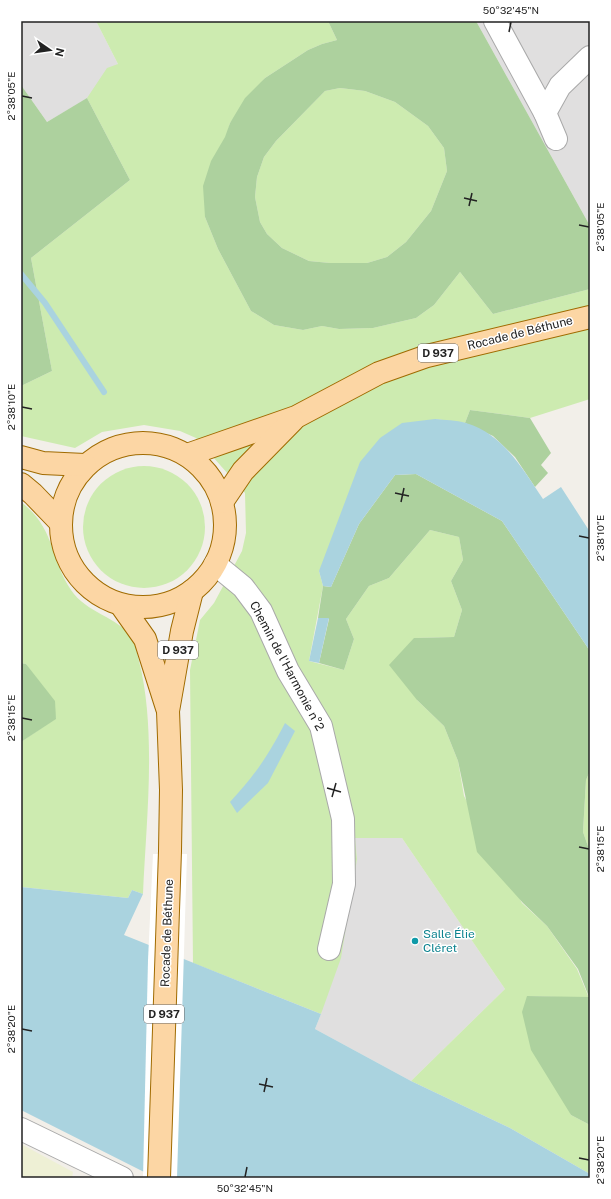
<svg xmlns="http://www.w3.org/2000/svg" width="611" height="1199" font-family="'Public Sans',sans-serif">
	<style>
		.residential { fill: #e0dfdf }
		.farmland { fill: #eef0d5 }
		.grass { fill: #cdebb0 }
		.forest { fill: #add19e; fill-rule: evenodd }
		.water { fill: #aad3df }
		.pier { fill: #fff }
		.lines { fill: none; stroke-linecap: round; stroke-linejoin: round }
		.stream { stroke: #aad3df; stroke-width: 6 }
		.minor-casing { stroke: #a9a9a9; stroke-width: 24 }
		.major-casing { stroke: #a06b00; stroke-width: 24 }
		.minor { stroke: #fff; stroke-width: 22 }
		.major { stroke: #fcd6a4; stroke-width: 22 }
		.ticks { fill: none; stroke: #222; stroke-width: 1.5 }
		.culture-dot { fill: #0f9aa8; stroke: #fff; stroke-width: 1.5 }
		.labels { text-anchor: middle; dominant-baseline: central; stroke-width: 3; stroke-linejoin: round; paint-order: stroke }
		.shield { fill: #fff; stroke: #646464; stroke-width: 1 }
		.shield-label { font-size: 11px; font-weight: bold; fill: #222 }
		.street-label { font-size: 12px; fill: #222; stroke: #fff }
		.culture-label { font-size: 12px; fill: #0d838f; stroke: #fff; text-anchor: start }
		.neatline { fill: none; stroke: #222; stroke-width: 1.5 }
		.ticks-label { font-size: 10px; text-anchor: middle; fill: #222 }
	</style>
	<rect width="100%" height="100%" fill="#f2efe9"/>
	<g class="residential">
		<path d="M21 21H96L118 64 98 92 47 122 21 85Z"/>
		<path d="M476 21H590V226Z"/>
		<path d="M355 837 402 838 505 989 411 1081 315 1029 321 1014 357 859Z"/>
	</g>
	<path class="farmland" d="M21 1144 73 1172 72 1178H21Z"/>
	<g class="grass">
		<path d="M96 21H328L337 40 322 44 308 50 265 78 230 123 205 217 218 249 251 311 274 325 303 330 322 326 339 329 373 328 416 318 434 305 460 272 493 314 590 289V399L530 418 470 410 465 423 435 419 319 571 323 586 309 661 344 670 354 639 346 619 369 586 389 578 430 530 459 537 463 560 451 581 462 610 454 637 414 638 417 700 444 726 458 761 464 796 522 903 547 926 577 969 589 998 528 996 571 1115 590 1125V1174L510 1128 411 1081 505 989 402 838H355L357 859 341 958 321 1014 193 963 190 670 200 620 214 603 242 551 246 533 245 493 196 438 180 431 144 425 102 432 75 448 21 436V386L52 371 31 258 130 180 87 98 107 68 118 64Z"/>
		<path d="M340 88 365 91 395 102 428 126 444 148 447 171 431 211 406 242 387 257 367 263H330L309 261 282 248 267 234 260 222 255 197 257 177 264 157 276 141 325 91Z"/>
		<circle cx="144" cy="527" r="61"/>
		<path d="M21 502C56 529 49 557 71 590 86 613 117 616 132 638 136 644 137 654 139 661 157 732 146 822 143 894L132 890 128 898 21 887V742L56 718 26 664 21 663Z"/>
		<path d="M590 771V852L583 832 586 780Z"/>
	</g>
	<g class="forest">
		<path d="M328 21H476L590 226V289L493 314 460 272 434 305 416 318 373 328 339 329 322 326 303 330 274 325 251 311 218 249 205 217 203 186 211 161 225 137 230 123 245 98 265 78 308 50 322 44 337 40ZM340 88 365 91 395 102 428 126 444 148 447 171 431 211 406 242 387 257 367 263H330L309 261 282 248 267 234 260 222 255 197 257 177 264 157 276 141 325 91Z"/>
		<path d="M21 85 47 122 87 98 130 180 31 258 52 371 21 386Z"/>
		<path d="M470 410 530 418 551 453 541 465 548 473 535 487 515 457 493 436 465 423Z"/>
		<path d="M416 474 502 521 590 651V771L586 780 583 832 590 852V1125L571 1115 531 1050 522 1012 527 996 589 997 578 969 547 926 523 903 477 852 458 761 444 726 417 700 389 665 414 638 454 637 462 610 451 581 463 560 459 537 430 530 389 578 369 586 346 619 354 639 344 670 319 663 329 619 318 618 323 586 331 587 359 524 395 475Z"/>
		<path d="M21 663 26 664 55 701 56 719 21 742Z"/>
	</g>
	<g class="water">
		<path d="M435 419C445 420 456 420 466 423 503 434 522 468 543 499L561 487 590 532V651L502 521 416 474 395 475 359 524 331 587 323 586 319 571 360 462 380 438 402 423Z"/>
		<path d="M318 618H329L319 663 309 661Z"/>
		<path d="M285 723 295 731 268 783 237 813 230 802C255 775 268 756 285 723Z"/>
		<path d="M21 887 128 898 132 890 143 894 124 935 321 1014 315 1029 411 1081 510 1128 590 1174V1178H156L21 1110Z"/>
	</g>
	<path class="pier" d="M153 854H187L177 1178H143L148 960Z"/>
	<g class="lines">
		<path class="stream" d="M21 274 45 303 104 392"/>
		<g class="minor-casing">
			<g id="minor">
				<path d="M495 21 545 113 556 139"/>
				<path d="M545 113 560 86 590 57"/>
				<path d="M215 564 243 587 261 611 288 671 321 726 343 819 344 884 329 949"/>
				<path d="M21 1129 122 1178"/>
			</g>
		</g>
		<g class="major-casing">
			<g id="major">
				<circle cx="143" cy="525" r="82"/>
				<path d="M187 455 296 417 379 373 427 356 590 317"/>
				<path d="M21 457 43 463 85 465"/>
				<path d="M21 484 33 494 60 522"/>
				<path d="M222 502 243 471 293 420"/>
				<path d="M121 605 145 639 167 708"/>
				<path d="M159 1178 170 851 171 790 168 711 182 631 192 591"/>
			</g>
		</g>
		<use href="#minor" class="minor"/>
		<use href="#major" class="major"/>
	</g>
	<path class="ticks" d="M509 32 511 22M22 96 32 98M464 198 477 201M469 206 472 193M579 225 589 227M22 407 32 409M395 493 409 496M401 502 404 488M579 536 589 538M22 718 32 720M327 788 341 792M332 797 336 783M579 847 589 849M22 1029 32 1031M259 1084 273 1087M264 1092 267 1078M579 1158 589 1160M245 1177 247 1167"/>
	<circle class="culture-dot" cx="415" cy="941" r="4"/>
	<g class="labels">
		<g class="shield">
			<rect x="418" y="344" width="40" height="18" rx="3"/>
			<rect x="158" y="641" width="40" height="18" rx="3"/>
			<rect x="144" y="1005" width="40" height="18" rx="3"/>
		</g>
		<g class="shield-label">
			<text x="438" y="353">D 937</text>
			<text x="178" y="650">D 937</text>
			<text x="164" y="1014">D 937</text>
		</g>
		<g class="street-label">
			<text transform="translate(520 333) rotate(-14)">Rocade de Béthune</text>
			<text transform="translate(287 666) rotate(62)">Chemin de l'Harmonie n°2</text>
			<text transform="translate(167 933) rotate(-88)">Rocade de Béthune</text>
		</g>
		<g class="culture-label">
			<text x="423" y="934">Salle Élie<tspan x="423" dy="14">Cléret</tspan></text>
		</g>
	</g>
	<rect width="611" height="1199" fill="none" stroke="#ffffff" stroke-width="44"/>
	<g transform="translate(50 50) rotate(103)" stroke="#ffffff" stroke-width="3" paint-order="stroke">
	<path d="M0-3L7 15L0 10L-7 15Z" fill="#222222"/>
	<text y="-6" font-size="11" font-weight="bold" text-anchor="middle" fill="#222222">N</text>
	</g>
	<rect x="22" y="22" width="567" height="1155" class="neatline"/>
	<g class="ticks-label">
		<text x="511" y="14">50°32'45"N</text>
		<text transform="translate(11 96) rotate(-90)" y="4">2°38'05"E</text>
		<text transform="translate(600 227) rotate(-90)" y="4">2°38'05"E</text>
		<text transform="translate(11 407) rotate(-90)" y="4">2°38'10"E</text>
		<text transform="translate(600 538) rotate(-90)" y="4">2°38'10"E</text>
		<text transform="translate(11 718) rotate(-90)" y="4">2°38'15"E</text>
		<text transform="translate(600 849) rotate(-90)" y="4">2°38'15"E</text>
		<text transform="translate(11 1029) rotate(-90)" y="4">2°38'20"E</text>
		<text transform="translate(600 1160) rotate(-90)" y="4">2°38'20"E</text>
		<text x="245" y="1192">50°32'45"N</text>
	</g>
</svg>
